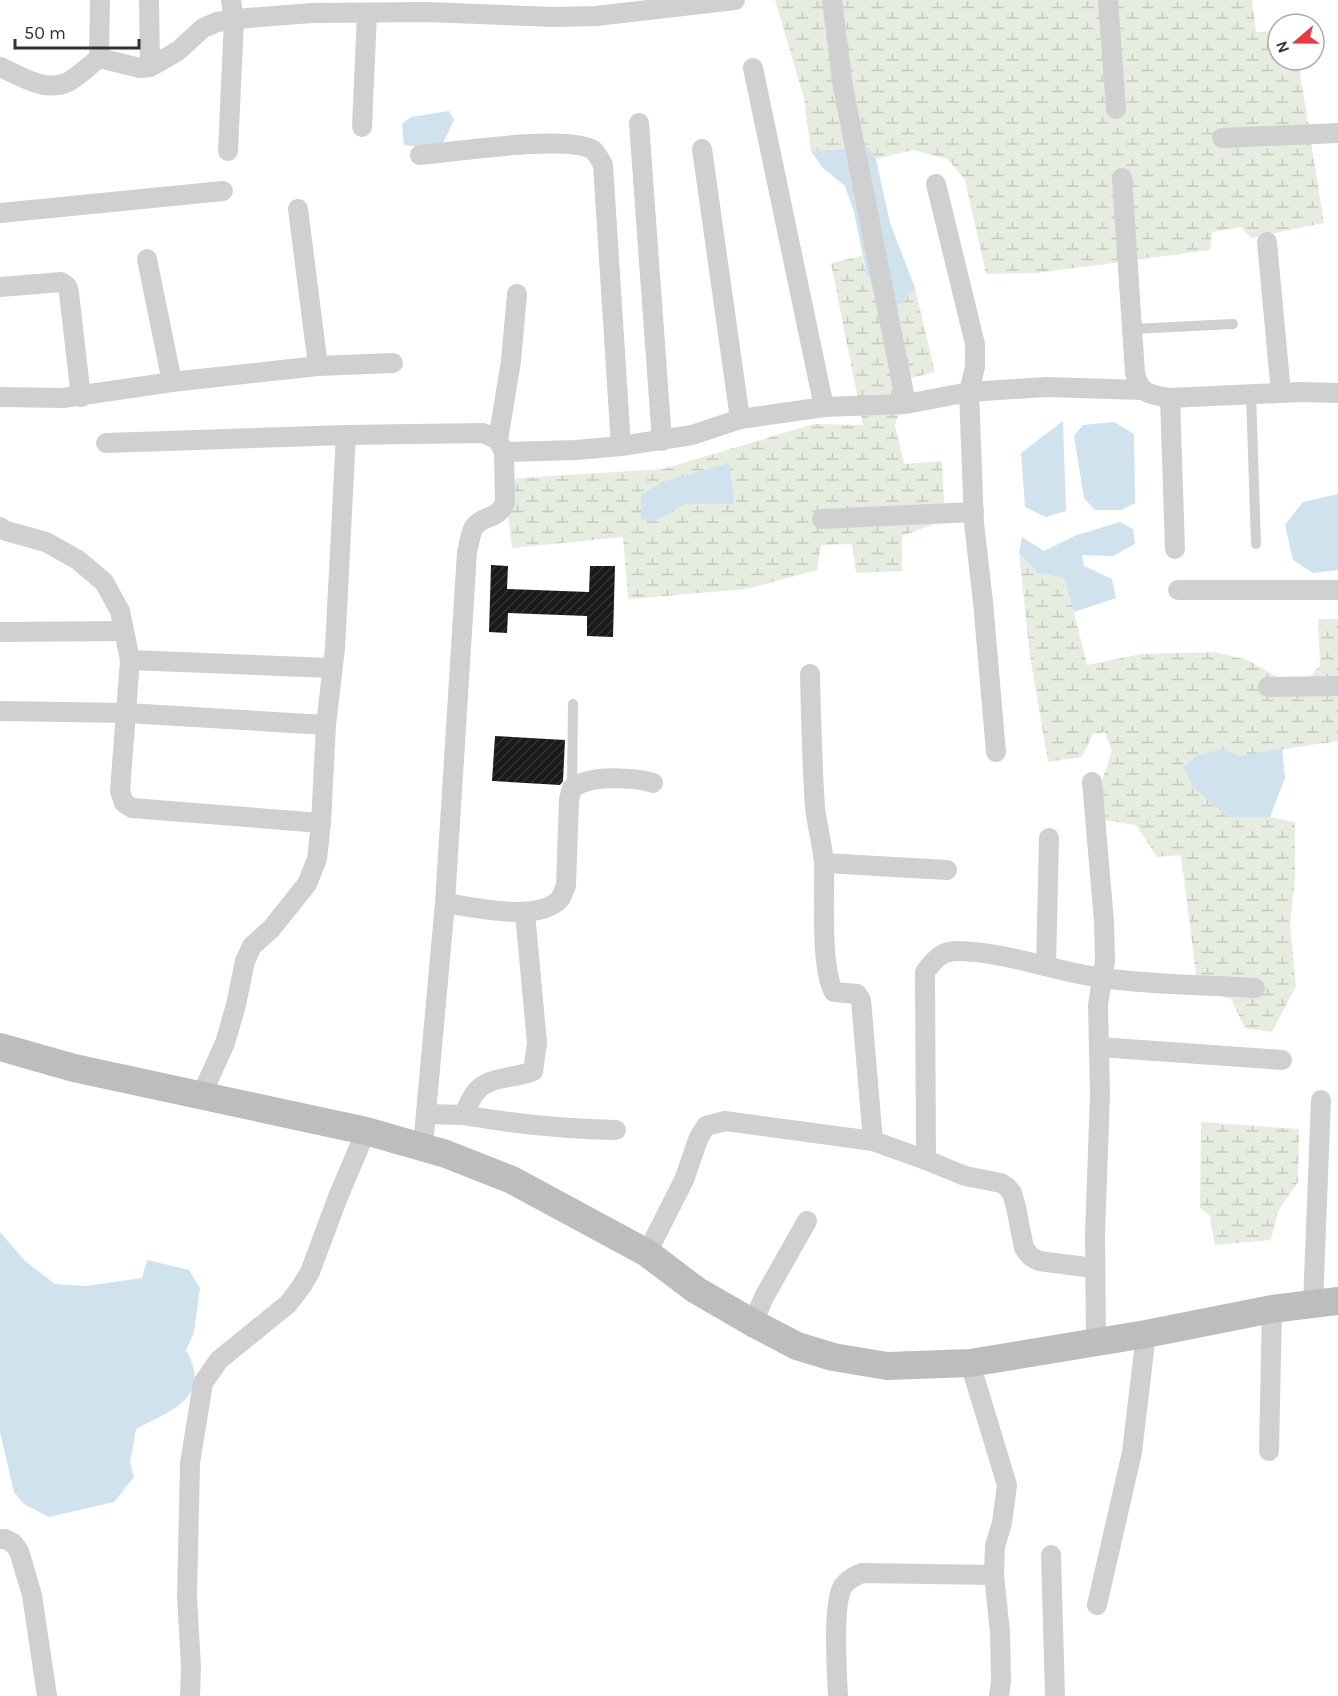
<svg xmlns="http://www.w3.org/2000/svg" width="1338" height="1696" font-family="Karla,sans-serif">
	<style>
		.wetland { fill: url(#wetland-marsh) }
		.water { fill: #cfe2ee }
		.building { fill: url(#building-hatch) }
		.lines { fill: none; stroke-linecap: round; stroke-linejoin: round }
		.lane { stroke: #d0d0d0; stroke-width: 10 }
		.street { stroke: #d0d0d0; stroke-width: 20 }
		.secondary { stroke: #bdbdbd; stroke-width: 28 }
	</style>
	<defs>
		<pattern id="wetland-marsh" width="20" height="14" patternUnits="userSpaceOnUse" patternTransform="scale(1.5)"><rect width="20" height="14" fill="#e6ecdf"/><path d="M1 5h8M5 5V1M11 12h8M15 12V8" fill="none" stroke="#c6cbc0"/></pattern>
		<pattern id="building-hatch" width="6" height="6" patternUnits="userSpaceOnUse" patternTransform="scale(1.5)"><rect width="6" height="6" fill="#1a1a1a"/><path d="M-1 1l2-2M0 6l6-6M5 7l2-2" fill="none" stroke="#333"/></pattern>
	</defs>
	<rect width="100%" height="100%" fill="#fff"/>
	<g class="wetland">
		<path d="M775 0H1252L1256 32 1278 31V60H1298L1324 223 1251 238 1241 227 1212 232 1210 250 1037 273 986 274 965 180 948 159 913 150 876 159 867 147 811 151 804 98Z"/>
		<path d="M862 256 867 276 898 306 915 288 935 372 911 378 895 425 904 464 942 461 945 520 902 536V571L856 573 852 544 821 545 817 570 747 589 628 599 623 537 512 548 504 479 663 469 814 424 863 425 831 263Z"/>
		<path d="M1019 553 1037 573 1064 578 1074 612 1087 665 1141 654 1215 652 1247 660 1279 678 1307 681 1320 665 1318 619H1338V741L1239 756 1223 749 1228 817H1270L1295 822V878L1290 926 1296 986 1272 1032 1245 1028 1231 999 1198 990 1181 855 1157 857 1136 825 1104 820 1101 783 1112 751 1105 732 1093 734 1082 757 1048 762 1030 656Z"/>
		<path d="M1201 1122 1299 1129 1298 1182 1278 1211 1271 1240 1215 1245 1210 1216 1200 1208Z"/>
	</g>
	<g class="water">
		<path d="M449 111 454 120 440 149 404 145 402 124 411 117Z"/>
		<path d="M868 147 876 159 890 223 915 288 898 306 867 276 854 212 845 186 823 168 811 151Z"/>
		<path d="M1063 421 1066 511 1046 517 1025 507 1021 453Z"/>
		<path d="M1114 422 1134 434 1135 503 1121 510H1095L1084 498 1074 436 1083 425Z"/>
		<path d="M729 463 734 504H685L653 522 641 519V495L663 482Z"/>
		<path d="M1338 494V570L1313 573 1293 560 1285 525 1303 502Z"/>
		<path d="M1120 522 1133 529 1135 544 1113 556 1082 555 1084 566 1112 579 1116 598 1074 612 1064 578 1037 573 1019 553 1022 537 1044 551 1077 535Z"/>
		<path d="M1282 748 1285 778 1270 817H1228L1192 786 1184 767 1196 756 1223 749 1239 756Z"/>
		<path d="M0 1232 25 1261 55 1284 86 1286 142 1278 147 1260 189 1270 200 1288 194 1332 186 1350C213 1398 171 1410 136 1429L130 1462 134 1477 114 1502 49 1517 24 1504 14 1492 0 1432Z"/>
	</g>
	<g class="building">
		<path d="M491 565 508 566 507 589 589 592 590 566H615L613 637 587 636V616L508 613 507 633 489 632Z"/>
		<path d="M495 736 565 740 563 781 560 785 492 781Z"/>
	</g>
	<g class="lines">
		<g class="lane">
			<path d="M1132 329 1233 324"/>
			<path d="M1251 394 1256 544"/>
			<path d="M572 788 573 704"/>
		</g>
		<g class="street">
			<path d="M149 0 150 67"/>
			<path d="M832 0 843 87 906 404"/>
			<path d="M1108 0 1116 109"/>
			<path d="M99 58 100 0"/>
			<path d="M0 67C21 76 45 93 68 82 79 76 89 66 99 58L140 68 150 67 178 51 203 28 217 22 248 18 312 13 427 12 554 17 596 16 735 0"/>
			<path d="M753 68 824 407"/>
			<path d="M639 123 662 441"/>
			<path d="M362 127 367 13"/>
			<path d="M1222 138 1338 133"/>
			<path d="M702 149 740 419"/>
			<path d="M228 151 234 20 231 0"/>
			<path d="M420 155C454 152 568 134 593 150 597 153 600 160 603 165L621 446"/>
			<path d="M1122 178 1135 373C1140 394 1150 395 1170 398L1300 392 1338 393"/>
			<path d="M936 184 975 344V367L969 392 974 523 983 602 996 752"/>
			<path d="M298 209 318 366"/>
			<path d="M0 213 223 191"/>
			<path d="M1267 242 1281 393"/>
			<path d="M147 259 172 382"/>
			<path d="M0 287 61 282 67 286 69 293 81 397"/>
			<path d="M0 397 63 398 172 382 318 366 393 363"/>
			<path d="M1170 398 1175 549"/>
			<path d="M498 440 511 361 517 294"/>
			<path d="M106 443 346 435 483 433 498 440 504 452 505 502C498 521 484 514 474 527 470 534 469 545 467 552L445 903 423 1146"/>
			<path d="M504 452 576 450 621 446 692 435 740 419 824 407 906 404 969 392 1046 387 1143 390"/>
			<path d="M822 519 974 512"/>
			<path d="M0 527 6 531 46 542 78 560 104 582 120 611 130 660 120 791 124 803 132 808 321 823"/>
			<path d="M1178 590H1338"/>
			<path d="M0 632 123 631"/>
			<path d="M130 660 332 668"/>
			<path d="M810 674C811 719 812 763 815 807 817 826 823 846 824 865 825 896 820 967 834 992L857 994 861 1000 873 1141"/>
			<path d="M1268 687 1338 686"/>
			<path d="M0 711 127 713 326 725"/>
			<path d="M1092 782 1104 921 1105 961 1098 1005 1100 1095 1095 1234 1096 1341"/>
			<path d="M824 863 947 870"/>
			<path d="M445 903C473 907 538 923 560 899 562 896 564 890 566 886L569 799 572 788C576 786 581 783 585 782 602 776 637 778 653 783"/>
			<path d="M1046 966 1049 838"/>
			<path d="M1099 1047 1282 1060"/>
			<path d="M201 1096 225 1043 236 1005 245 961 252 946 271 929 307 884 317 859 321 823 326 725 335 648 346 435"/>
			<path d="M428 1114 463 1115C467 1108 470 1100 475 1093 486 1076 515 1079 533 1071L537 1043 525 913"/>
			<path d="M463 1115C515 1124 565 1129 616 1130"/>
			<path d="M647 1253 684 1180 699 1137 706 1126 725 1121 873 1141 926 1160"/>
			<path d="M1094 1268 1039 1261 1030 1256 1024 1248 1016 1207 1012 1193 1007 1187 1001 1183 965 1176 926 1160 925 972C935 959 941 951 958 951 1008 952 1055 972 1103 978 1153 985 1205 985 1255 988"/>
			<path d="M1313 1304 1321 1100"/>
			<path d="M753 1323 764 1297 807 1221"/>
			<path d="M970 1363 1007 1485 1002 1523 995 1546 994 1575 1000 1632 1001 1681 999 1696"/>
			<path d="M1269 1451 1272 1309"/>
			<path d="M0 1539H5L13 1543 19 1551 32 1595 47 1696"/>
			<path d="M1051 1555 1055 1696"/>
			<path d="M1097 1605 1132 1452 1146 1334"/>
			<path d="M190 1696 191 1667 187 1596 190 1463 203 1383 219 1360 288 1304 301 1287 310 1272 338 1197 366 1131"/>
			<path d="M838 1696C837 1673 832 1604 843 1586 848 1579 855 1576 862 1573L994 1575"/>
		</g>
		<path class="secondary" d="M0 1047 74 1068 366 1131 446 1154 512 1180 647 1253 696 1290 753 1323 797 1346 833 1357 887 1366 970 1363 1146 1334 1272 1309 1338 1301"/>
	</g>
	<g transform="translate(1296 42) rotate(250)"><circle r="28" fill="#ffffff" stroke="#adadad" stroke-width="1.5"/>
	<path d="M0-4.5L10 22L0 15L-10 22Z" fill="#e63946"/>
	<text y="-9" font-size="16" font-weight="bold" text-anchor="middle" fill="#333333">N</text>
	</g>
	<path d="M15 39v9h124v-9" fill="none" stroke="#333333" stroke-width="3"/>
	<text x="24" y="39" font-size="18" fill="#333333" stroke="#ffffff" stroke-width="4.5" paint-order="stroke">50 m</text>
</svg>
